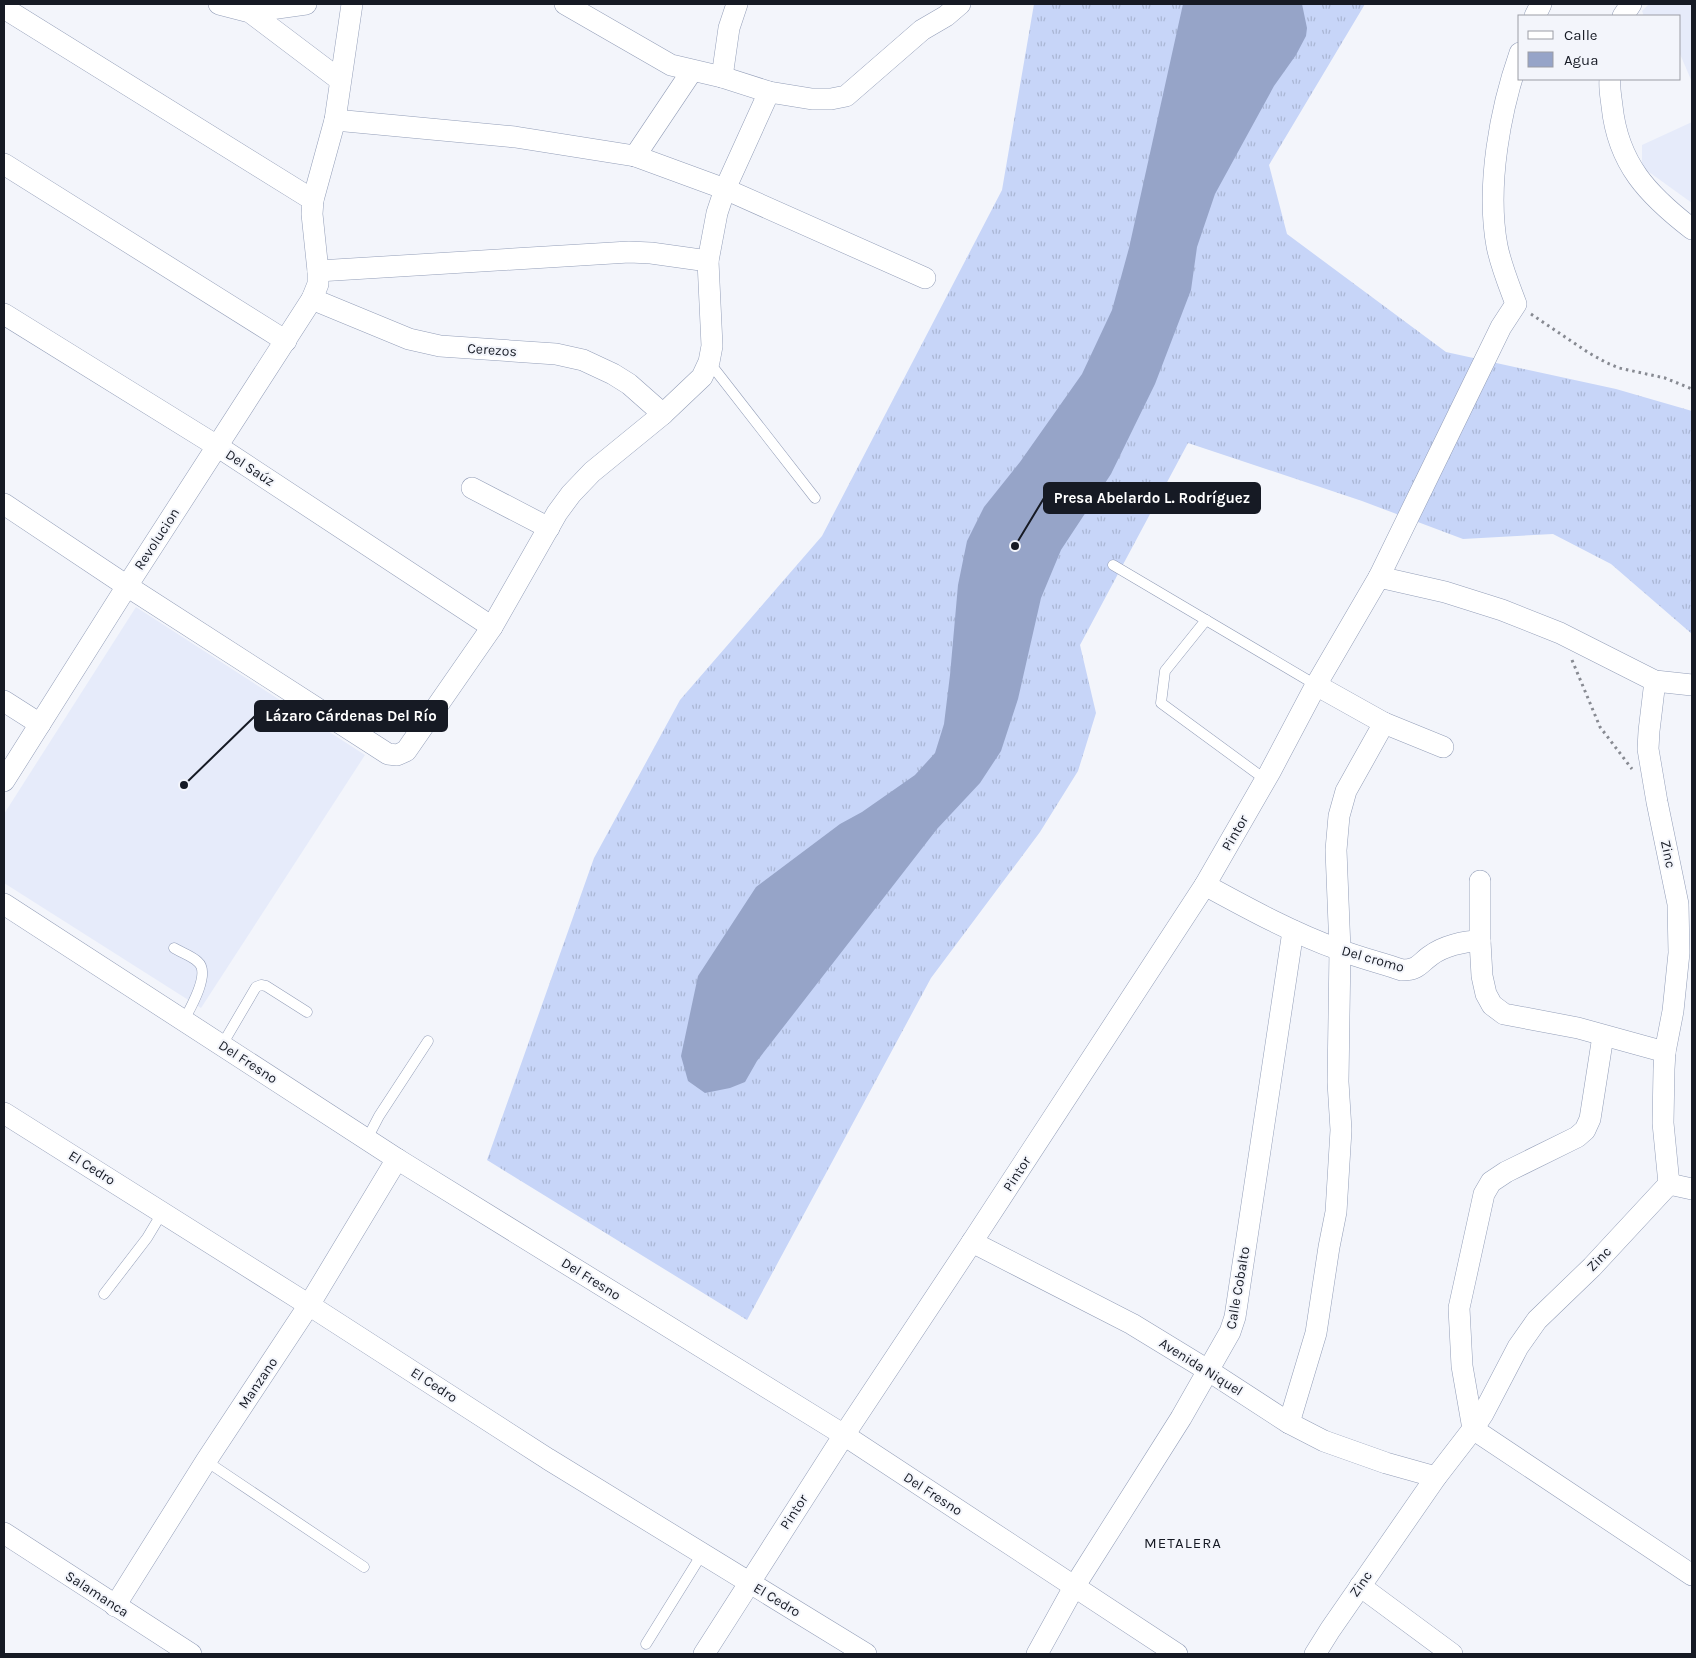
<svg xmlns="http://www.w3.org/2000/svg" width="1696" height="1658" font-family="Karla,sans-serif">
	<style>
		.built { fill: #e6ebfa }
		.grass { fill: url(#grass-tufts) }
		.water { fill: #96a4c8 }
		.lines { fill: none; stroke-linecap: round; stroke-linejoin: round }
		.service-casing { stroke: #939eb8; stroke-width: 11 }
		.minor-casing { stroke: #939eb8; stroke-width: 22 }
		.path { stroke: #878a92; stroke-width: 3; stroke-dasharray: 2.5 4; stroke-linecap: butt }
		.service { stroke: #fff; stroke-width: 10 }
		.minor { stroke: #fff; stroke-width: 21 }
		.labels { text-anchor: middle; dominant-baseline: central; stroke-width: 4; stroke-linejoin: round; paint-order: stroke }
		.street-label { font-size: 14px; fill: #161a24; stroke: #f3f5fb }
		.neighbourhood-label { font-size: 15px; letter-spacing: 1px; fill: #161a24; stroke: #f3f5fb }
		.leader { fill: none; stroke: #161a24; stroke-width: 2 }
		.callout-dot { fill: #161a24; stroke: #f3f5fb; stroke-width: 2 }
		.callout { fill: #161a24; stroke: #161a24; stroke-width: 2 }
		.callout-label { font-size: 15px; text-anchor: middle; font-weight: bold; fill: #fff }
	</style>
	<defs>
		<pattern id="grass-tufts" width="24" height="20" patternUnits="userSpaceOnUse" patternTransform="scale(1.25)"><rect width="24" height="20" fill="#c7d5f8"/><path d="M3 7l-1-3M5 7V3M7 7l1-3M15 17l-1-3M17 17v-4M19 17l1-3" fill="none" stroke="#aab6d4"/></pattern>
	</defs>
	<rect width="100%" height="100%" fill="#f3f5fb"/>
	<g class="built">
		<path d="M1649 4H1692V82L1680 54V16H1644L1642 11Z"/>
		<path d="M1692 122V203L1642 167V145Z"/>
		<path d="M136 607 365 755 201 1008 4 883V814Z"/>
	</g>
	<path class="grass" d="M1034 4H1365L1269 165 1287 234 1446 352 1616 389 1692 411V634L1611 564 1553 534 1463 539 1362 501 1188 443 1080 645 1096 713 1078 771 1040 832 931 978 747 1320 487 1160 594 858 680 700 822 536 1002 190Z"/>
	<path class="water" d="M1183 4H1302L1307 28 1306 36 1296 55 1274 86 1215 194 1197 247 1191 290 1155 384 1111 474 1061 550 1041 598 1018 699 1001 751 980 783 937 829 757 1061 745 1082 730 1088 705 1093 688 1081 681 1056 698 976 756 887 840 824 862 812 915 775 935 753 944 724 950 675 958 585 967 541 984 507 1020 462 1082 374 1112 310 1129 248Z"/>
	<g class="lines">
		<g class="service-casing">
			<g id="service">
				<path d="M709 362 815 498"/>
				<path d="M1113 565 1316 685"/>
				<path d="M1206 620 1165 671 1161 703 1266 780"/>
				<path d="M174 948C182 953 192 956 198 962 211 973 190 1009 184 1020"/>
				<path d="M222 1045 256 987 261 985 266 986 307 1012"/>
				<path d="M367 1139 379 1116 428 1041"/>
				<path d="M104 1294 147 1238 162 1213"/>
				<path d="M206 1461 364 1567"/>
				<path d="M646 1644 702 1554"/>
			</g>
		</g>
		<g class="minor-casing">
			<g id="minor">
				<path d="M219 4 250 12 340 80"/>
				<path d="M565 4 671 65 722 77 769 92 812 99H831L846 96 922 30 946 16 960 4"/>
				<path d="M4 8 313 200"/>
				<path d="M250 12 306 4"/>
				<path d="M1535 16 1541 4"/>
				<path d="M1623 16 1631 4"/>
				<path d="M722 77 729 28 737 4"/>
				<path d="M1610 79C1609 88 1611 97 1612 106 1618 164 1648 195 1692 229"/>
				<path d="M335 120 515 137 635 156 725 189 925 278"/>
				<path d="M635 156 692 71"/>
				<path d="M4 164 286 341"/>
				<path d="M318 271 629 252 651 253 708 261"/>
				<path d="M312 299 409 339 440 346 556 354 583 360 613 374 629 384 663 414"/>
				<path d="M4 314 217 446 492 627"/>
				<path d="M472 488 549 528"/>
				<path d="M4 504 127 586 388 754 397 755 406 751 492 627 557 513 571 494 592 472 663 414 702 377 709 362 712 346 708 261 717 213 725 189 769 92"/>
				<path d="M1379 577 1501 327 1516 304C1509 285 1501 266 1497 246 1486 186 1500 110 1520 53"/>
				<path d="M4 701 40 724"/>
				<path d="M1384 723 1443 747"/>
				<path d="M4 781 127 586 312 299 318 284V271L312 214 313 200 335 120 352 4"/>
				<path d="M1480 881V941"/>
				<path d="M1205 885C1249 909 1293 933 1340 950 1360 958 1382 963 1402 970 1418 970 1419 964 1430 956 1443 946 1464 941 1480 941L1482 976 1486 994 1492 1005 1504 1014 1578 1028 1665 1052"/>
				<path d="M4 904 397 1159 844 1435 1177 1654"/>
				<path d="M1603 1036 1590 1119 1585 1130 1577 1137 1506 1172 1491 1182 1484 1194 1459 1308 1462 1366 1473 1429 1692 1575"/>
				<path d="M4 1113 309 1305 548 1459 866 1654"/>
				<path d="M1669 1184 1692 1189"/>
				<path d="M972 1242 1132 1324 1209 1371 1289 1423 1324 1441 1386 1463 1436 1477"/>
				<path d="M1289 1423 1316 1333 1329 1247 1336 1212 1341 1130 1338 1082 1340 950 1336 850 1339 816 1346 791 1384 723 1316 685"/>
				<path d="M4 1533 191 1654"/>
				<path d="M1360 1586 1452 1654"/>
				<path d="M115 1606 206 1461 309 1305 397 1159"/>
				<path d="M704 1654 844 1435 972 1242 1205 885 1270 772 1316 685 1379 577 1445 592 1502 610 1560 633 1655 681 1692 685"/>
				<path d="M1037 1654 1074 1587 1181 1418 1230 1332 1235 1317 1293 931"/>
				<path d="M1315 1654 1330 1630 1436 1477 1473 1429 1483 1414 1518 1347 1537 1320 1592 1267 1669 1184 1663 1123 1664 1069 1665 1052 1673 1011 1679 953 1678 904 1657 802 1648 749 1649 731 1655 681"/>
			</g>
		</g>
		<g class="path">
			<path d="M1531 314 1589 353 1607 363 1619 368 1665 378 1692 389"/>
			<path d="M1572 660 1600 727 1632 769"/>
		</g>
		<use href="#service" class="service"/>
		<use href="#minor" class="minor"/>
	</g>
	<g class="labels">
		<g class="street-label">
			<text transform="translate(492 350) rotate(4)">Cerezos</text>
			<text transform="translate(250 468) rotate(33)">Del Saúz</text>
			<text transform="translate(157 539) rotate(-57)">Revolucion</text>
			<text transform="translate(1235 833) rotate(-60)">Pintor</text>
			<text transform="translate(1668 854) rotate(78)">Zinc</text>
			<text transform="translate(1373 959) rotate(16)">Del cromo</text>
			<text transform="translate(248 1062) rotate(33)">Del Fresno</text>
			<text transform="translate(92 1168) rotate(32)">El Cedro</text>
			<text transform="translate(1017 1174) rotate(-57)">Pintor</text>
			<text transform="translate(1599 1259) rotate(-46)">Zinc</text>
			<text transform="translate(591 1279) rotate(32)">Del Fresno</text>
			<text transform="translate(1238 1288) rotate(-80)">Calle Cobalto</text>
			<text transform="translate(1201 1367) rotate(32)">Avenida Niquel</text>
			<text transform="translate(258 1383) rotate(-56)">Manzano</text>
			<text transform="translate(434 1385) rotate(33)">El Cedro</text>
			<text transform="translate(933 1494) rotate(33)">Del Fresno</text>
			<text transform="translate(794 1512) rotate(-57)">Pintor</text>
			<text transform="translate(1361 1584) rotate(-55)">Zinc</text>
			<text transform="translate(97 1594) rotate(33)">Salamanca</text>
			<text transform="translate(777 1600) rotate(31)">El Cedro</text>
		</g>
		<g class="neighbourhood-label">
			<text x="1183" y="1543">METALERA</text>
		</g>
	</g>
	<path class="leader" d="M1015 546L1044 498M184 785L255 716"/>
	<g class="callout-dot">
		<circle cx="1015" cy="546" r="5"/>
		<circle cx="184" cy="785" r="5"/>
	</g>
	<g class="callout">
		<rect x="1044" y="483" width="216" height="30" rx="5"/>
		<rect x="255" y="701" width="192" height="30" rx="5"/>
	</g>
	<g class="callout-label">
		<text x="1152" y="503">Presa Abelardo L. Rodríguez</text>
		<text x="351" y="721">Lázaro Cárdenas Del Río</text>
	</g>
	<rect width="1696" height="1658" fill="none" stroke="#161a24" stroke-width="10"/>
	<rect x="1518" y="15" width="162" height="65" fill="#f3f5fb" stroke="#9b9da5"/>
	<rect x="1528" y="31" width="25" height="8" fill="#ffffff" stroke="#9b9da5"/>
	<text x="1564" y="40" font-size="15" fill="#161a24">Calle</text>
	<rect x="1528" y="52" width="25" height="15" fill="#96a4c8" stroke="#9b9da5"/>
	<text x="1564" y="65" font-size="15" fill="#161a24">Agua</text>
</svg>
